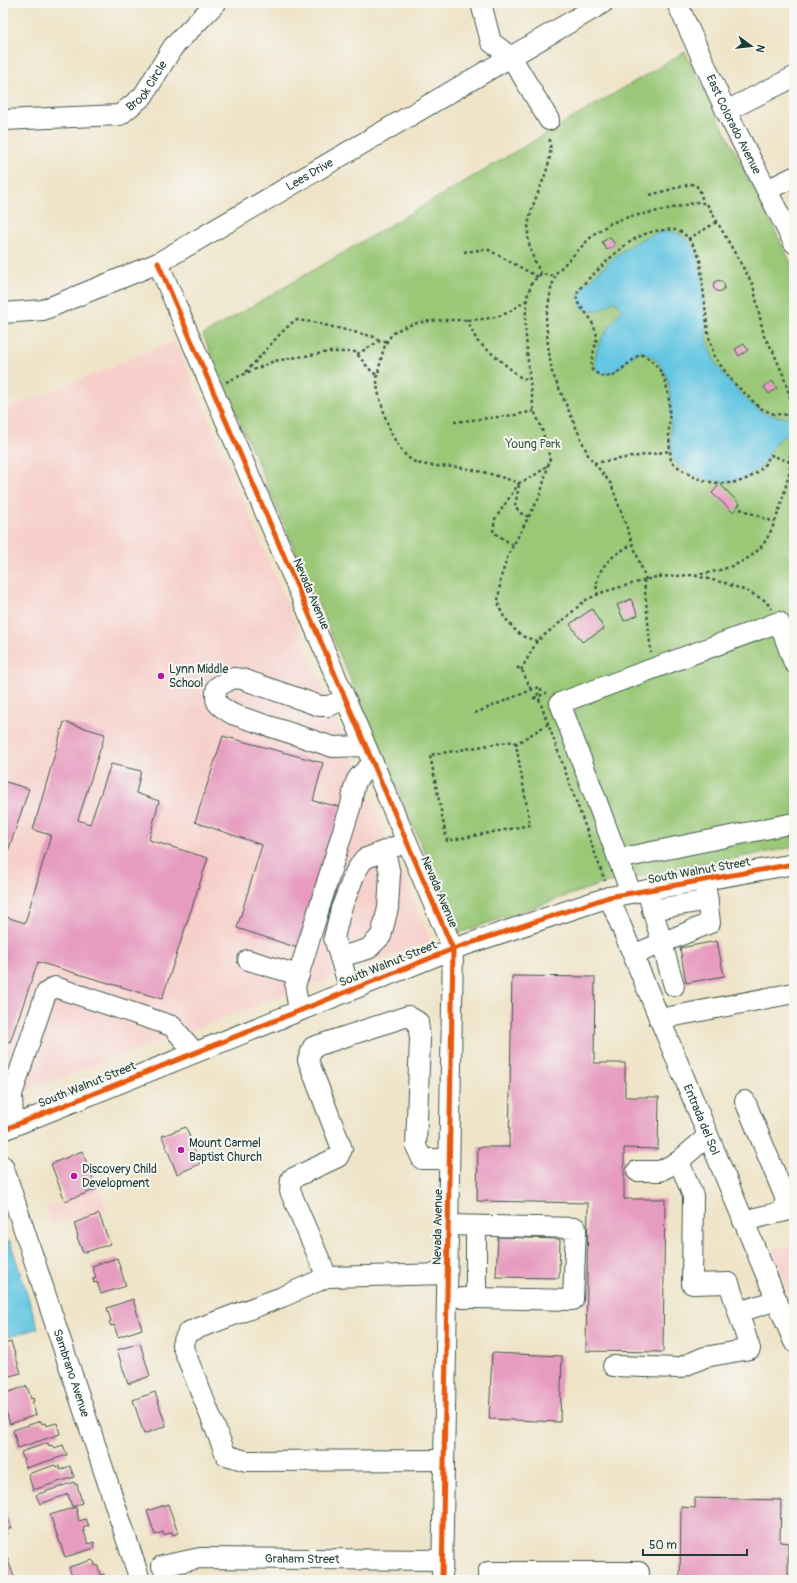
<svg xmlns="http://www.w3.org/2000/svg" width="797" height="1583" font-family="Pangolin,sans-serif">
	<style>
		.built { fill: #f7d0cb }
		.green { fill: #9ac877; stroke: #5c8256 }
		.water { fill: #64c6e2; stroke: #42828b }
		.building { fill: #e69bbf }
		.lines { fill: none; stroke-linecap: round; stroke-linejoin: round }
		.minor-casing { stroke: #3e564a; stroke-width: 22 }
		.path { stroke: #3e564a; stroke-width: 2.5; stroke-dasharray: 3 3; stroke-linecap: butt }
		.minor { stroke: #fff; stroke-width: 20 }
		.cycleway-casing { stroke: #f6f6f2; stroke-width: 8 }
		.cycleway { stroke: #e8590c; stroke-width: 5 }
		.poi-dot { fill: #b5179e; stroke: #f6f6f2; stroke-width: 1.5 }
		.labels { text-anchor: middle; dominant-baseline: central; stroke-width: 4; stroke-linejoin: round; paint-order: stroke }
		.street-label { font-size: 12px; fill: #1f3d34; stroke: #f6f6f2 }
		.park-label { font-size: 12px; fill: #3e6045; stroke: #f6f6f2 }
		.poi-label { font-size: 12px; fill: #1f3d34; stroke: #f6f6f2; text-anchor: start }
	</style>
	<rect width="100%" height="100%" fill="#f6f6f2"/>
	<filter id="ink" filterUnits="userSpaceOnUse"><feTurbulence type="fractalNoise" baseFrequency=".025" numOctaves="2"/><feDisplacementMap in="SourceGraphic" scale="8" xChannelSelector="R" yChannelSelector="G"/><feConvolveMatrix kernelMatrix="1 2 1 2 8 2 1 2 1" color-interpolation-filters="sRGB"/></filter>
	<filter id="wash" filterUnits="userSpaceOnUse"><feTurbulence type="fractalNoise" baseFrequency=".012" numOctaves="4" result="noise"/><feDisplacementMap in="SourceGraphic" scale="16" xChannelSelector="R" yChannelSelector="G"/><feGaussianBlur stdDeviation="0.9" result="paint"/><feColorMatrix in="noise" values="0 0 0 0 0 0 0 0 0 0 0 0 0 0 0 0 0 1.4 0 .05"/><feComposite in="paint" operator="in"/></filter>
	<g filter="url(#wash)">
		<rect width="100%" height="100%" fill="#efe4c8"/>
		<g class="built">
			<path d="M175 341 431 941 3 1099V411Z"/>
			<path d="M99 1188 107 1211 74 1223 73 1218 52 1225 46 1207Z"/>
			<path d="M794 1246V1303L772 1249Z"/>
		</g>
		<path class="green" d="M685 52 794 269V603L792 604 794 609V847L604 883 459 933 203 335Z"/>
		<g class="water">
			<path d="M661 232C665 232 671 231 676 233 711 243 701 319 709 347 714 365 727 379 739 392 760 413 764 416 794 418V434C772 435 772 455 759 468 744 484 715 485 696 475 689 471 678 467 674 460 671 456 672 449 671 445 668 412 681 367 641 351 626 358 611 384 596 369 592 344 610 327 622 309L615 301C602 309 597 314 582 308L578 297C584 284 593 277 604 267 622 250 636 239 661 232Z"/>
			<path d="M10 1241 38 1328 3 1339V1243Z"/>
		</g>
		<g id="blocks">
			<g class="building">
				<path d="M610 237 615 245 607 250 602 242Z"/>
				<circle cx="719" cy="286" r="5.5"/>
				<path d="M744 344 748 350 739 356 735 349Z"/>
				<path d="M772 381 777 388 769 394 764 387Z"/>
				<path d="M720 484 740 504 733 512 712 493Z"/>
				<path d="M631 599 638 615 624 621 617 605Z"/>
				<path d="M592 609 604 629 582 642 570 624Z"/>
				<path d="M64 722 105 734 78 820 90 824 111 764 141 771 136 793 159 801 149 840 208 858 162 999 38 962 10 1042 3 1040V916L25 923 51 835 33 830Z"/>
				<path d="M223 736 323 763 313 801 341 807 298 948 237 928 262 845 195 822Z"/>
				<path d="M3 781 29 789 3 866Z"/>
				<path d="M717 941 724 976 686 983 680 948Z"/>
				<path d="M512 976 595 977 594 1063H625V1097H659L658 1149 624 1148V1199H665L663 1352 586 1351 588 1203 477 1201 478 1147H509Z"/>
				<path d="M186 1127 200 1164 177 1174 162 1136Z"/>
				<path d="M82 1151 97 1189 65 1201 51 1164Z"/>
				<path d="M99 1214 110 1244 83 1253 77 1237 78 1236 74 1223Z"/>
				<path d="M498 1237 560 1239 559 1278 496 1277Z"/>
				<path d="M117 1258 126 1286 101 1294 97 1282 94 1283 93 1279 96 1278 92 1266Z"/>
				<path d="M133 1299 142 1329 118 1337 114 1325 111 1326 109 1322 111 1321 107 1308Z"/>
				<path d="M11 1342 21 1373 3 1378V1345Z"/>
				<path d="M140 1343 150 1376 128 1384 117 1350Z"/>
				<path d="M492 1353 562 1356 560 1422 489 1419Z"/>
				<path d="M27 1386 31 1399 33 1398 34 1401 32 1402 36 1415 10 1424 3 1402V1394Z"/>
				<path d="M155 1392 166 1426 144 1434 133 1400Z"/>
				<path d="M41 1421 42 1424 45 1423 46 1426 57 1423 60 1434 18 1448 13 1430Z"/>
				<path d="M48 1443 49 1446 52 1445 54 1448 63 1445 67 1455 26 1468 21 1452Z"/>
				<path d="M55 1465 56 1467 59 1466 60 1470 70 1466 74 1477 33 1490 28 1474Z"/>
				<path d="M74 1482 75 1485 77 1484 82 1503 72 1507 68 1494 40 1504 36 1495Z"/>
				<path d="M695 1498 781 1500 780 1542 788 1543V1580H680L681 1507 695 1508Z"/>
				<path d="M3 1503 11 1528 5 1530 7 1534 3 1535Z"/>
				<path d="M168 1504 178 1533 173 1535 172 1532 164 1535 163 1532 155 1535 147 1511Z"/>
				<path d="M76 1507 79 1521 86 1519 89 1526 83 1528 88 1544 94 1542 95 1548 65 1557 50 1515Z"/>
				<path d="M3 1545 15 1580H3Z"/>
				<path d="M92 1560 95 1563V1566H98L100 1575 104 1574 106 1580H73L69 1567Z"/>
			</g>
		</g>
	</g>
	<g filter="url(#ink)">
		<use href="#blocks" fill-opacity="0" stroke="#3e564a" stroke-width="1"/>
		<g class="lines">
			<g class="minor-casing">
				<g id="minor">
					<path d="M481 3 491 42 511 57 549 120"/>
					<path id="s1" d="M677 3 726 111 794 243"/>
					<path d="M726 111 794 77"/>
					<path id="s2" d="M3 120 120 115 143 96 173 47 216 3"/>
					<path d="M767 190 794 177"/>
					<path d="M158 263 453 949 442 1580"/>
					<path id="s3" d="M3 313 43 310 158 263 603 3"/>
					<path d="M345 699 329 706H320L242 679 233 678 217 687C213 705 219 705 232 714L333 747 365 746"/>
					<path d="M618 859 794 823"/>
					<path d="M647 890 674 986"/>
					<path d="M631 893 560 703 779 622 794 663"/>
					<path id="s4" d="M609 897 794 1342"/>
					<path d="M652 910 708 900"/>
					<path d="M633 955 710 923 705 880"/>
					<path d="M340 957 368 949 381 936 388 908 390 874 385 851"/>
					<path d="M248 960 299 975"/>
					<path d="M350 990 334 938 341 909 356 871 364 859 407 842"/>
					<path d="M299 1011 295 986 351 805C355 781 354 779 373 764"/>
					<path d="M659 1019 794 993"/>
					<path d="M745 1101 785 1197V1211"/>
					<path d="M13 1126 12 1094 46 993 55 987 172 1026 195 1053"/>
					<path d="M3 1130 453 949 609 897 794 864"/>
					<path id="s5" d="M3 1166 140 1580"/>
					<path d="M637 1171H660L679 1161 708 1136"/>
					<path d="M743 1221 794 1209"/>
					<path d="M448 1225 576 1228 573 1300 476 1298"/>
					<path d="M327 1277 290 1191 291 1179 338 1157 342 1149 308 1060 313 1047 408 1016 418 1022 420 1039 416 1146 422 1159H449"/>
					<path d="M462 1298H476V1226"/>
					<path d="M739 1312 777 1300"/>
					<path d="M613 1366 679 1368 705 1357 750 1349 729 1283 692 1284 693 1196 679 1161"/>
					<path d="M444 1460 246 1461 226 1455 182 1345 188 1332 282 1297 327 1277 447 1274"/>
					<path id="s6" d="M162 1566 200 1558 442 1560"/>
					<path d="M488 1580V1572H639L638 1580"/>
				</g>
			</g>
			<g class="path">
				<path d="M650 195 690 184 696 185 700 191 703 202"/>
				<path d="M688 239 717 222"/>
				<path d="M464 252 487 249 538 277"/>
				<path d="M541 274C535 262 528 248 528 234 527 199 557 171 549 136"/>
				<path d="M527 300C518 306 506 315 495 317 463 324 431 314 400 329 383 337 382 357 378 373 375 386 380 399 384 412 387 427 400 455 415 462 428 467 444 466 457 467 478 470 499 476 519 483 531 478 540 473 549 463"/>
				<path d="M467 319 477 341 520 377 529 380"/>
				<path d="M357 354 380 341H387"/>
				<path d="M246 372 281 333 295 320 312 322 375 337 380 341"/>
				<path d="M226 382 274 361 329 352H355C363 360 368 370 378 376"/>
				<path d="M454 422 515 415 534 411"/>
				<path d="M790 462 771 455C767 460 764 466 760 470 743 487 712 486 692 476 685 472 678 467 671 462 670 451 669 441 669 430 670 402 671 367 640 354L613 376H601L592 370C590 356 599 341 596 332 594 328 593 324 591 320 587 312 575 305 577 295 578 287 594 274 600 268 618 250 638 231 664 230 671 229 678 229 684 234 691 240 697 251 700 260L708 333 714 356 732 381 760 408 774 414 791 415"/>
				<path d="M594 463 670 451"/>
				<path d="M790 469V438L792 404"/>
				<path d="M519 485 515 506 520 513 529 517"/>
				<path d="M740 509 774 522"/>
				<path d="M513 545 493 532 495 519 519 483"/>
				<path d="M695 575C717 572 745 565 761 547 776 529 784 493 790 470L792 466 794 467"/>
				<path d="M644 580 651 653"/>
				<path d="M646 580 611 484 588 455 552 372 548 346 546 319 551 289 556 273 594 234 611 223 628 217 664 210 698 202 707 204 753 285 764 336 773 351 784 377 792 404H794"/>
				<path d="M598 595C597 591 596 586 597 582 600 563 618 552 633 544"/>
				<path d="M537 641 522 636 513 628 502 614 498 601 501 577 508 555 540 496 550 458 541 426 534 411 529 374 525 325 527 297 532 282 541 274 555 276"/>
				<path d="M517 667 523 672 531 690"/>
				<path d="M521 670 537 641 568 616 584 601 603 592 656 577 692 575 725 583 749 592 766 601 771 609"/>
				<path d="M534 698 547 693"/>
				<path d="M475 713 536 688 541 687V691L534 698 539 699 605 881"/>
				<path d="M516 744 514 741 430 755 447 841 530 825 516 744 548 724"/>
			</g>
			<use href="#minor" class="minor"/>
			<g class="cycleway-casing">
				<g id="cycleway">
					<path d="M158 263 453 949 442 1580"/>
					<path d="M3 1130 453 949 609 897 794 864"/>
				</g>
			</g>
			<use href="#cycleway" class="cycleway"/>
		</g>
	</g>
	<g class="poi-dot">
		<circle cx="161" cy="676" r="4"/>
		<circle cx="181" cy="1150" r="4"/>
		<circle cx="74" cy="1176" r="4"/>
	</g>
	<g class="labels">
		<g class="street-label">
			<text stroke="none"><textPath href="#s2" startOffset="157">Brook Circle</textPath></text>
			<text stroke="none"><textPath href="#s1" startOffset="134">East Colorado Avenue</textPath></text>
			<text stroke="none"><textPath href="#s3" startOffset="340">Lees Drive</textPath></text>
			<text transform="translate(311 594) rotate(67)">Nevada Avenue</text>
			<text transform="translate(699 871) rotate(-10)">South Walnut Street</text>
			<text transform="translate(439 892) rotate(67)">Nevada Avenue</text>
			<text transform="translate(388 964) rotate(-22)">South Walnut Street</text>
			<text transform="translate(87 1085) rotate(-22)">South Walnut Street</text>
			<text stroke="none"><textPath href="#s4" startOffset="241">Entrada del Sol</textPath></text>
			<text transform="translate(438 1227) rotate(-89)">Nevada Avenue</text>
			<text stroke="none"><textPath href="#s5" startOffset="218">Sambrano Avenue</textPath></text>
			<text stroke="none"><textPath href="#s6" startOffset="141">Graham Street</textPath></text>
		</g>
		<g class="park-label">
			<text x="533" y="444">Young Park</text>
		</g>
		<g class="poi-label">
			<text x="169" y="669">Lynn Middle<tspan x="169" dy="14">School</tspan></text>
			<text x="189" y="1143">Mount Carmel<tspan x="189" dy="14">Baptist Church</tspan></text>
			<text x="82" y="1169">Discovery Child<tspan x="82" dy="14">Development</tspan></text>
		</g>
	</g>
	<rect width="797" height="1583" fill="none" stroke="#f6f6f2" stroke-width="16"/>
	<g transform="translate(751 46) rotate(105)" stroke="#f6f6f2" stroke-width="3" paint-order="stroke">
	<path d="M0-3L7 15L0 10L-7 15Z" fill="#1f3d34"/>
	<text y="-6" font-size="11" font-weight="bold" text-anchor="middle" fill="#1f3d34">N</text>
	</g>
	<path d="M643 1549v6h104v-6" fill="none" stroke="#1f3d34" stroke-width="2"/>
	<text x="649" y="1549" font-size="12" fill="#1f3d34" stroke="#f6f6f2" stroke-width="3" paint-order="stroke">50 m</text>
</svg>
